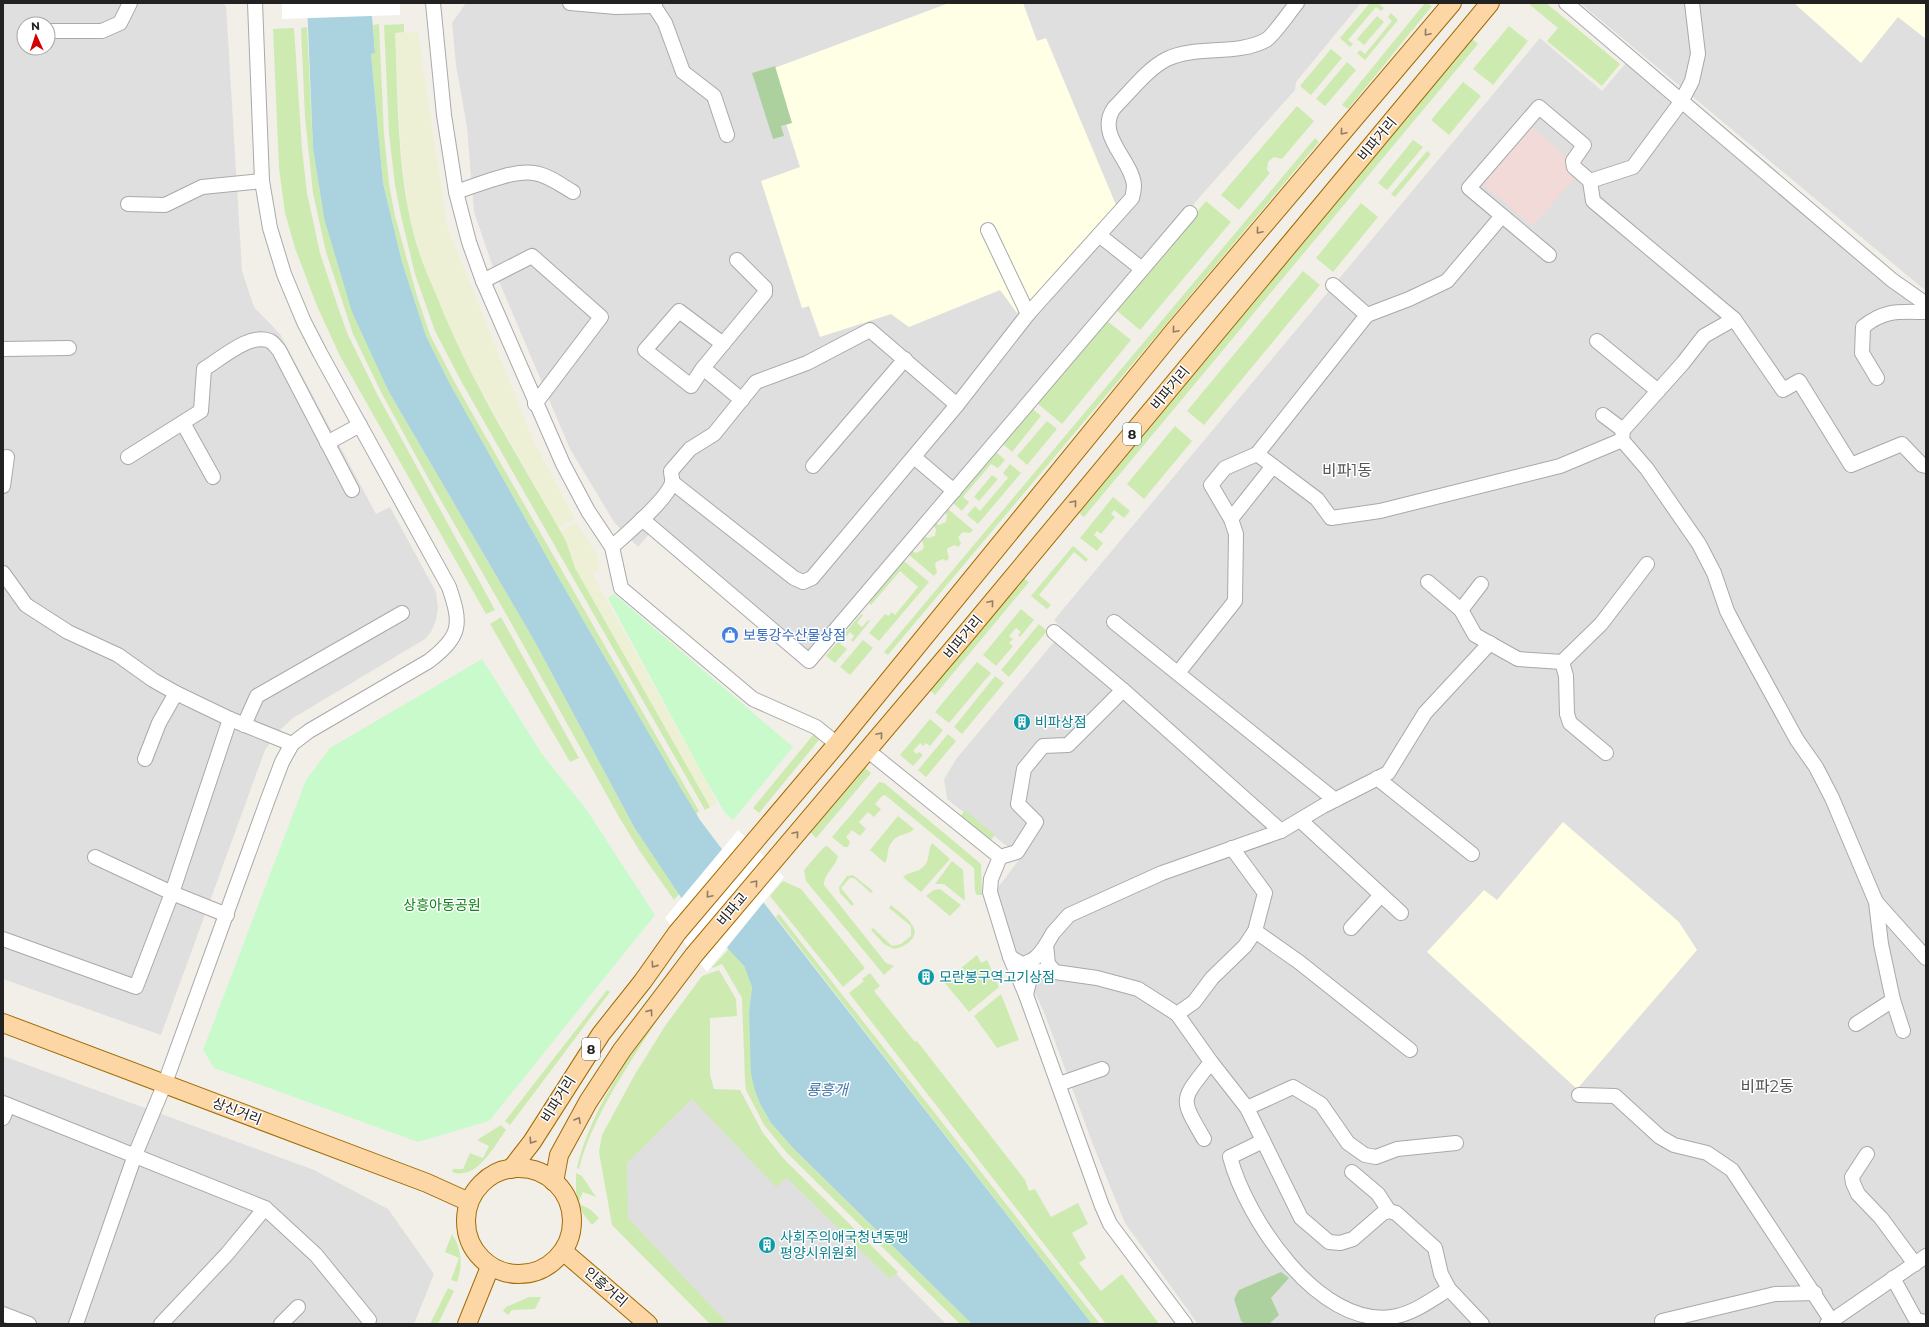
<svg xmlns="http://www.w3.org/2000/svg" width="1929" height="1327" font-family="Montserrat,'Noto Sans KR',sans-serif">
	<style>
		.residential { fill: #e0dfdf; fill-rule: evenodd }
		.commercial { fill: #f2dad9 }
		.education { fill: #ffffe5 }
		.farmland { fill: #eef0d5 }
		.grass { fill: #cdebb0 }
		.forest { fill: #add19e }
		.park { fill: #c8facc }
		.water { fill: #aad3df }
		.pier { fill: #fff }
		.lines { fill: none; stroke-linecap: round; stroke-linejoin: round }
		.minor-casing { stroke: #a9a9a9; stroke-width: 16 }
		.major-casing { stroke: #a06b00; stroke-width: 20 }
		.minor { stroke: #fff; stroke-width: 14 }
		.major { stroke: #fcd6a4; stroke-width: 18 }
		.oneway { stroke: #8f7c63 }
		.labels { text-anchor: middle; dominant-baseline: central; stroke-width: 3; stroke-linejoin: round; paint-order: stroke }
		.shield { fill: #fff; stroke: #646464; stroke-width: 1 }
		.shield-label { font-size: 13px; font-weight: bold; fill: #222 }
		.street-label { font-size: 14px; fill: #222; stroke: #fff }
		.shop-label { font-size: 14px; fill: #366cbe; stroke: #fff; text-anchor: start }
		.culture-label { font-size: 14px; fill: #0d838f; stroke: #fff; text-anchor: start }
		.park-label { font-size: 14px; fill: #0c8416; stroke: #fff }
		.water-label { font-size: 15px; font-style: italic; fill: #4a7aab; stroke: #fff }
		.quarter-label { font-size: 16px; fill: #555; stroke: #fff }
	</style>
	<rect width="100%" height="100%" fill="#f2efe9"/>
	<g class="residential">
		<path d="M3 3H216L226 5 242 271 254 307 280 334 376 514 390 507 436 592 438 608 436 620 431 632 425 639 293 718 279 731 265 750 161 1035 3 979ZM24 24H48V48H24Z"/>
		<path d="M466 3H1361L1296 82 1295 90 1205 191 809 656 657 525 638 547 614 522 570 449 493 267 474 212 467 127 456 65 452 23Z"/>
		<path d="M1580 3H1926V291Z"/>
		<path d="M1540 38 1602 91 1626 63 1877 276 1910 302 1926 311V1324H1198L1125 1223 1092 1142 1044 1012 1014 949 997 889 1021 857 947 799 944 779 957 758 1064 630 1054 620Z"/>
		<path d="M3 1056 314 1170 388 1209 434 1274 414 1324H3Z"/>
		<path d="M687 1094 761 1133 783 1160 946 1324H725L626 1218 622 1155Z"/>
	</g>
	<path class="commercial" d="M1532 127 1566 157 1568 169 1577 176 1532 226 1483 184Z"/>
	<g class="education">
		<path d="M949 3H1023L1037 41 1046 38 1116 205 1032 299 1017 313 1000 290 909 327 891 314 820 337 809 306 802 308 761 181 800 167 769 70Z"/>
		<path d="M1794 3H1926V39L1898 17 1861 63Z"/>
		<path d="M1563 822 1679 922 1697 950 1577 1089 1427 952 1484 890 1497 900Z"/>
	</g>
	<g class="farmland">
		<path d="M418 32 447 226 533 440 575 519 559 528 456 345 425 268 414 236 409 214 401 151 395 33Z"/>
		<path d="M576 522 597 555 599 570 593 575 717 802 710 807 575 568 566 541 561 532Z"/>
	</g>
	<g class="grass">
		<path d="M1370 3H1378L1384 8 1381 11 1376 7 1348 40 1353 44 1350 47 1340 38Z"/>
		<path d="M1425 3 1432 6 1348 109 1342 105Z"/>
		<path d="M1532 3H1546L1620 64 1602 86 1547 41 1558 28 1530 5Z"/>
		<path d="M1391 13 1398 20 1365 60 1357 53 1360 50 1365 54 1392 21 1388 17Z"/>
		<path d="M1377 16 1384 22 1364 45 1357 39Z"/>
		<path d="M379 24 384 134 389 184 395 216 417 296 430 335 455 383 699 811 696 814 557 575 450 384 426 336 402 262 383 183 371 54 375 53 373 25Z"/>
		<path d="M404 24V32L395 33C398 100 397 170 414 235 419 255 427 274 435 292 469 380 520 459 566 541L575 568 710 807 705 810 461 381 435 331 415 274 401 216 395 185 389 134 384 25Z"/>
		<path d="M1509 26 1528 41 1493 85 1473 69Z"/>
		<path d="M307 27 313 148 324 218 389 392 535 642 634 827 679 894 674 900 639 850 619 817 506 614 428 478 381 392 353 334 326 252 313 193 305 117 301 28Z"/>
		<path d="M294 28 302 149 307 193 320 253 340 313 348 335 377 394 495 610 486 614 340 356 317 306 295 248 285 213 279 168 273 29Z"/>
		<path d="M1472 39 1478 44 1084 517 1079 513Z"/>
		<path d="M1331 49 1342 58 1311 95 1300 86Z"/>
		<path d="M1347 62 1356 70 1325 106 1316 99Z"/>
		<path d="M1463 82 1481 96 1449 135 1431 120Z"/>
		<path d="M1297 106 1314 121 1282 159 1274 157 1268 162 1267 170 1270 173 1239 210 1221 195Z"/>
		<path d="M1315 138 1319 142 888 655 884 652Z"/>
		<path d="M1413 140 1423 147 1387 190 1378 183Z"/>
		<path d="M1427 151 1431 154 1395 197 1391 194Z"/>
		<path d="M1206 201 1231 222 1140 330 1115 309Z"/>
		<path d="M1361 203 1378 217 1333 272 1316 258Z"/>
		<path d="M1303 271 1320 285 1204 425 1187 411Z"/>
		<path d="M1106 320 1131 340 1062 424 1037 403Z"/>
		<path d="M1033 409 1041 416 1012 452 1003 444Z"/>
		<path d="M1047 421 1057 429 1027 465 1017 456Z"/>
		<path d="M1175 426 1192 441 1144 499 1127 484Z"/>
		<path d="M996 452 1005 460 998 468 991 464 963 497 969 502 962 511 953 503Z"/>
		<path d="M1010 464 1021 473 978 524 967 515 975 506 980 511 1008 478 1003 473Z"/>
		<path d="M992 475 998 479 979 501 974 497Z"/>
		<path d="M1113 497 1130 511 1124 518 1114 510 1111 514 1115 517 1101 534 1097 531 1094 535 1103 543 1097 551 1080 538Z"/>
		<path d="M948 509 973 530 970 533 963 532 958 537 961 544 958 547 955 545 948 548 947 551 949 558 946 561 943 559 936 562 935 565 937 572 934 576 909 555 912 551 916 553 922 550 924 547 922 540 925 537 928 538 935 536 936 529 934 526 936 523 939 525 946 522 947 515 945 512Z"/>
		<path d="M1073 546 1088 559 1086 562 1074 552 1039 595 1051 605 1047 609 1031 596Z"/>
		<path d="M904 561 929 582 879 641 869 633 885 614 888 616 892 612 895 615 918 587 900 571 871 605 869 603Z"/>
		<path d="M1024 578 1029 582 935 695 930 690Z"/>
		<path d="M1021 609 1034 620 1020 637 1018 635 1021 632 1016 628 1009 636 1013 639 1009 643 1013 646 996 666 983 655Z"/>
		<path d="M861 614 863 615 857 623 862 627 868 620 870 621 853 642 851 640 854 636 850 632 840 644 847 649 835 663 826 656Z"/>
		<path d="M501 617 579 758 570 762 490 624Z"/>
		<path d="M1039 624 1047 631 1009 677 1001 670Z"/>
		<path d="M863 640 873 648 850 675 840 667Z"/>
		<path d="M977 662 991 673 949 723 935 712Z"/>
		<path d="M995 676 1004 683 962 734 954 727Z"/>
		<path d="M930 719 943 730 930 746 926 743 923 746 920 743 913 751 917 754 919 752 923 755 913 766 900 755Z"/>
		<path d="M948 734 956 741 926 777 918 770Z"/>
		<path d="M813 735 819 740 759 813 753 808Z"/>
		<path d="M864 767 871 773 816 838 810 832Z"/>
		<path d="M879 782 884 783 981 864 982 895H977L975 892 974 868 885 795 882 796 875 804 881 809 874 817 868 812 859 822 866 829 860 836 852 830 846 837 850 842 848 847H844L832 837Z"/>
		<path d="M965 810 995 835 990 841 960 817Z"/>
		<path d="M898 816 914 829C909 835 898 833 892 842 886 848 889 857 885 863L870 850Z"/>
		<path d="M932 843 950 859 921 892 903 877C909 871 919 873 925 865 930 858 928 849 932 843Z"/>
		<path d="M827 846 838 856C836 867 824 873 824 885L886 963 894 966 884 975 806 881 804 870 824 847Z"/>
		<path d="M952 861 963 870 965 901 944 884H935Z"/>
		<path d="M853 875 873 891 871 893 854 878H850L841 888 854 904 852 906 840 893 839 887 847 876Z"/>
		<path d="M783 881 801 889 865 968 843 987 770 896Z"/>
		<path d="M940 889 961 905 950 916 926 896 934 890Z"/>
		<path d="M891 905C901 914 927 929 908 943 904 946 900 948 894 949L884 944 871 930 873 928 892 946 901 944 911 936V926L889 908Z"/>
		<path d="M779 914 1100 1324H1092L776 917Z"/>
		<path d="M729 949 744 966 752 987 749 1012 755 1091 760 1104 771 1123 793 1148 972 1324H960L787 1153 764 1125 746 1090 745 1081 742 998 722 964 713 968 712 967Z"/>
		<path d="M977 955 981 963 987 960 999 987 969 1012 944 982Z"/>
		<path d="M719 970 736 999 737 1016 710 1018V1075L714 1089 740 1090 763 1133 784 1159 898 1272 890 1279 787 1178 776 1187 692 1099 627 1163 628 1218 728 1324H710L612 1225 599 1152 602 1135 634 1076 665 1026 702 976Z"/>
		<path d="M870 973 880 986 874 991 915 1042 917 1041 1025 1180 1029 1191 1035 1189 1051 1217 1078 1203 1088 1224 1072 1233 1086 1258 1079 1263 1101 1291 1122 1274 1159 1324H1106L849 993 864 981 862 979Z"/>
		<path d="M607 990 610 992 510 1125 505 1121Z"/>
		<path d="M1001 994 1019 1040 997 1048 974 1016Z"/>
		<path d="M652 1021 655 1023C628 1066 591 1119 579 1169L577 1168C589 1115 623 1067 652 1021Z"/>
		<path d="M501 1125 506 1130C494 1146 477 1181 452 1172L453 1169H463L470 1153 483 1158 489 1146 477 1140Z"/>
		<path d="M576 1173 582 1176 596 1197 583 1192 578 1203 591 1210 599 1218 592 1225C575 1205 576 1199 576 1173Z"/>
		<path d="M452 1234C462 1249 463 1266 457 1282L451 1280 459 1258 445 1252Z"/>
		<path d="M448 1288 454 1291 438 1324H430Z"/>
		<path d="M529 1297H541L535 1309 512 1310 508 1315 503 1311 506 1307Z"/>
	</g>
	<g class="forest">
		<path d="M775 66 792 123 781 126 784 136 773 139 752 73Z"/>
		<path d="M1281 1272 1289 1278 1271 1298 1279 1315 1269 1324H1245L1241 1321 1234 1299 1239 1290Z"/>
	</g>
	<g class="park">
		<path d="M614 594 793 747 733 820 725 813 704 777 608 598Z"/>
		<path d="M482 659 542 754 586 809 655 915 489 1121 418 1142 214 1068 203 1050 306 780 330 748Z"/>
	</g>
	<path class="water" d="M307 3 372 16 375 53 371 54 383 183 402 262 426 336 450 384 557 575 682 790 700 820 718 844 1092 1324H972L793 1148 771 1123 760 1104 755 1091 751 1074 749 1012 752 987 744 966 682 899 634 827 535 642 389 392 352 312 324 218 313 148Z"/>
	<g class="pier">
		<path d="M282 3H400V15L282 19Z"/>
		<path d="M738 830 784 877 707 972 665 918Z"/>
	</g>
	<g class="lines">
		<g class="minor-casing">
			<g id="minor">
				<path d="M433 3 444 115 456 192 469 242 483 281 563 464 588 511 612 547 621 588 753 699 816 727 837 744"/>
				<path d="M570 3 616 7 654 6 655 3"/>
				<path d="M1566 3 1892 280 1926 304"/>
				<path d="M654 6 665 23 683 72 714 96 727 135"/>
				<path d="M51 31H102L120 23 130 3"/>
				<path d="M1590 181 1593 201 1734 319 1783 390 1799 381 1851 465 1902 444 1922 465 1926 466"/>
				<path d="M456 192C478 185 511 170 534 173 548 175 561 185 573 192"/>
				<path d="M128 204 165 205 202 187 262 181"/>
				<path d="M988 230 1028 314"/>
				<path d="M1099 235 1142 269"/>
				<path d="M1549 255 1469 188 1539 107 1584 145 1573 161 1574 167 1590 181 1633 167 1681 102 1692 81 1698 54 1692 3"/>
				<path d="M737 260 765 288V293L703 368 742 400"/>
				<path d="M483 281 532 256 601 317 535 404"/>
				<path d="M1367 315 1409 299 1447 281 1501 217"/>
				<path d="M1597 341 1658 391"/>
				<path d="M3 349 69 348"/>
				<path d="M703 368 691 386 645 350 679 311 723 344"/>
				<path d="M1877 378 1862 353 1863 327C1885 309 1899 312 1926 312"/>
				<path d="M1603 415 1623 430"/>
				<path d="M183 423 213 477"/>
				<path d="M1622 440 1623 430 1683 363 1704 336 1734 319"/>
				<path d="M327 443 360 425"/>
				<path d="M1257 454 1367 315 1333 285"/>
				<path d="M128 457 201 411 204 369C221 359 250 332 270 341 274 343 276 347 279 350L352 490"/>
				<path d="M914 457 954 491"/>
				<path d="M813 466 905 359"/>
				<path d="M672 482 794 578 803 582 812 578 957 405 1028 314 1132 198C1133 194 1134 189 1134 185 1132 160 1095 135 1114 108 1130 92 1147 69 1167 59 1196 45 1237 56 1266 40 1274 35 1290 11 1297 3"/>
				<path d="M3 486 7 457"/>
				<path d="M642 519 809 661 1190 213"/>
				<path d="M1231 519 1273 466"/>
				<path d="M612 547C626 534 666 501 672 483 673 480 671 475 671 471L690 449 714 434 756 382 807 363 870 330 957 405"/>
				<path d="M3 573 26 605 68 632 118 655 153 680 176 693 230 719 292 744"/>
				<path d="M1428 582 1461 610 1475 635 1518 659 1562 662 1601 624 1647 564"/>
				<path d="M1461 610 1481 584"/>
				<path d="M1114 622 1335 800"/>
				<path d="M1054 632 1123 690 1281 831"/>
				<path d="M1562 662 1566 676 1567 714 1570 723 1606 753"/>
				<path d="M1178 673 1235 601 1236 534 1231 519 1211 485 1225 468 1257 454 1317 499 1331 518 1380 511 1560 466 1622 440 1647 469 1699 544 1714 573 1727 611 1740 636 1797 740 1816 767 1832 798 1876 902 1881 944 1893 1000 1903 1031"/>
				<path d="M244 725 257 696 402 613"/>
				<path d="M867 750 1000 857 991 879 990 892 1010 957 1026 995 1102 1206 1110 1224 1185 1324"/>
				<path d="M145 759 159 723 176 693"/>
				<path d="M1377 778 1472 854"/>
				<path d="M1300 820 1401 913"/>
				<path d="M95 857 172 893 227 915"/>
				<path d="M1000 857 1017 852 1036 822 1018 804 1024 769 1043 746 1068 745 1123 690"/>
				<path d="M1876 902 1926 958"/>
				<path d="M1351 928 1381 895"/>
				<path d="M1255 931 1299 962 1410 1050"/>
				<path d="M3 939 136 987 172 893 230 719"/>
				<path d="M1010 957 1022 964C1035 961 1039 955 1046 945"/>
				<path d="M1026 995C1030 975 1032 967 1055 972"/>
				<path d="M1177 1014 1194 1002 1212 978 1245 946 1255 931 1265 893 1232 848"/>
				<path d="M1856 1024 1893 1000"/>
				<path d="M1211 1062 1247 1108 1301 1218 1329 1242 1340 1243 1353 1239 1383 1213 1389 1211 1396 1213 1435 1248 1441 1274 1449 1289 1482 1324"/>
				<path d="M1059 1084 1102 1069"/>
				<path d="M1579 1095 1615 1096 1660 1137 1674 1145 1707 1153 1732 1170 1831 1320"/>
				<path d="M3 1103 265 1208 316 1255 369 1320"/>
				<path d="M1247 1108 1293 1087 1321 1104 1348 1143 1365 1155 1376 1157 1397 1149 1456 1143"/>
				<path d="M3 1118 8 1105"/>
				<path d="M1204 1139C1179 1096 1181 1101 1211 1062L1177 1014 1138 989 1097 978 1055 972 1048 964 1046 945 1053 933 1069 915 1162 873 1281 831 1323 806 1388 773 1425 713 1490 643"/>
				<path d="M1263 1141 1230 1157C1246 1218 1318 1327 1392 1317 1413 1314 1431 1300 1449 1289"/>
				<path d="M1867 1154 1852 1177 1853 1183 1858 1194 1881 1218 1915 1264"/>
				<path d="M1352 1172 1378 1194 1389 1211"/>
				<path d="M1893 1278 1916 1320 1926 1322"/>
				<path d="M3 1314 29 1324"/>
				<path d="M1662 1321 1775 1294 1815 1293"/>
				<path d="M76 1324 135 1155 165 1083 268 799 282 762 292 744 309 731 429 661C461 636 462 625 449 587L320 353 304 322 284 274 270 228 262 181 255 3"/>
				<path d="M161 1324 227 1254 265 1208"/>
				<path d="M281 1324 298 1307"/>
				<path d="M1827 1324 1926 1256"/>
			</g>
		</g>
		<g class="major-casing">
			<g id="major">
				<path d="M3 1023 427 1183 469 1202"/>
				<circle cx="519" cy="1221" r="53"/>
				<path d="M511 1169 532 1142 601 1034 643 981 677 933 837 744 1174 331 1452 3"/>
				<path d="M554 1182 559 1155 588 1102 622 1050 694 955 969 630 1490 3"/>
				<path d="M563 1251 648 1324"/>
				<path d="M467 1324 490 1267"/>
			</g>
		</g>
		<use href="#minor" class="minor"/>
		<use href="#major" class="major"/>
	</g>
	<defs><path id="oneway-chevron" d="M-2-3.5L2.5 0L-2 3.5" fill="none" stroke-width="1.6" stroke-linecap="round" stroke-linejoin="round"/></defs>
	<g class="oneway">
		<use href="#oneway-chevron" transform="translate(1427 33) rotate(130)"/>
		<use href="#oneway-chevron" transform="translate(1343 132) rotate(130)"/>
		<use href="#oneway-chevron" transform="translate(1259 231) rotate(130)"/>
		<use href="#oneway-chevron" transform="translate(1175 330) rotate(130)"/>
		<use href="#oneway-chevron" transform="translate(1074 503) rotate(-50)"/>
		<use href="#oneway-chevron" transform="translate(991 603) rotate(-50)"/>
		<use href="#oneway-chevron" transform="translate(880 735) rotate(-50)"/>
		<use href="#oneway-chevron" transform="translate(796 834) rotate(-50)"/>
		<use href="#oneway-chevron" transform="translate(755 883) rotate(-50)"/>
		<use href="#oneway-chevron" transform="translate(709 895) rotate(130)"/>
		<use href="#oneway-chevron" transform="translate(654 965) rotate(125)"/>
		<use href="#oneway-chevron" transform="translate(650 1012) rotate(-54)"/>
		<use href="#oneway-chevron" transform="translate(578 1120) rotate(-61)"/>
		<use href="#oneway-chevron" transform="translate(532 1141) rotate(124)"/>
	</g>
	<defs>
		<g id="shop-disc" transform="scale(0.9)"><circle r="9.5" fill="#3f7fe0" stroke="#fff"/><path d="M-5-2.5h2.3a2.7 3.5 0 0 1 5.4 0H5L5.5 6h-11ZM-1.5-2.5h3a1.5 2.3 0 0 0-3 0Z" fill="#fff"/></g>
		<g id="building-disc" transform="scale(0.9)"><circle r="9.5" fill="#0f9aa8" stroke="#fff"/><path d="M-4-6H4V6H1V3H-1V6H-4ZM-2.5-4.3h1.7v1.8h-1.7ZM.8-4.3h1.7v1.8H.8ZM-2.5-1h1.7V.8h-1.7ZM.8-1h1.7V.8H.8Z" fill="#fff"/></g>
	</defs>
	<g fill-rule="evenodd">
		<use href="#shop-disc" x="730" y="635"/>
		<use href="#building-disc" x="1022" y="722"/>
		<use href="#building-disc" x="926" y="977"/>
		<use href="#building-disc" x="767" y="1245"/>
	</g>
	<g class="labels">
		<g class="shield">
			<rect x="1123" y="423" width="18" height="22" rx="3"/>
			<rect x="582" y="1038" width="18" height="22" rx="3"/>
		</g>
		<g class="shield-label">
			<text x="1132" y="434">8</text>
			<text x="591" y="1049">8</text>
		</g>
		<g class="street-label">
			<text transform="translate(1377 139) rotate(-50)">비파거리</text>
			<text transform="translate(1170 388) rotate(-50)">비파거리</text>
			<text transform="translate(963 637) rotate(-50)">비파거리</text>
			<text transform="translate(732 909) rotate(-50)">비파교</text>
			<text transform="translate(558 1099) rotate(-58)">비파거리</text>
			<text transform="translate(237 1111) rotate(21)">상신거리</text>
			<text transform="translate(606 1287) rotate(41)">인흥거리</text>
		</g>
		<g class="shop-label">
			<text x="743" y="635">보통강수산물상점</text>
		</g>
		<g class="culture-label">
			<text x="1035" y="722">비파상점</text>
			<text x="939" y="977">모란봉구역고기상점</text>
			<text x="780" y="1237">사회주의애국청년동맹<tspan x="780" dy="16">평양시위원회</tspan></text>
		</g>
		<g class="park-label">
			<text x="442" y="905">상흥아동공원</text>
		</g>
		<g class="water-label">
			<text x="827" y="1089">룡흥개</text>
		</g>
		<g class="quarter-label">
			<text x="1347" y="470">비파1동</text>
			<text x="1767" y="1086">비파2동</text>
		</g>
	</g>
	<rect width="1929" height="1327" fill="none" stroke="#222222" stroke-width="8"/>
	<g transform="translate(36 36) rotate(357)"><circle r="19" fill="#ffffff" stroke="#a7a7a7"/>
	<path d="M0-3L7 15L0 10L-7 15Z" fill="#d40000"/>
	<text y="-6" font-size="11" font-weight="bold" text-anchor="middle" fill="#222222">N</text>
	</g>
</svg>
